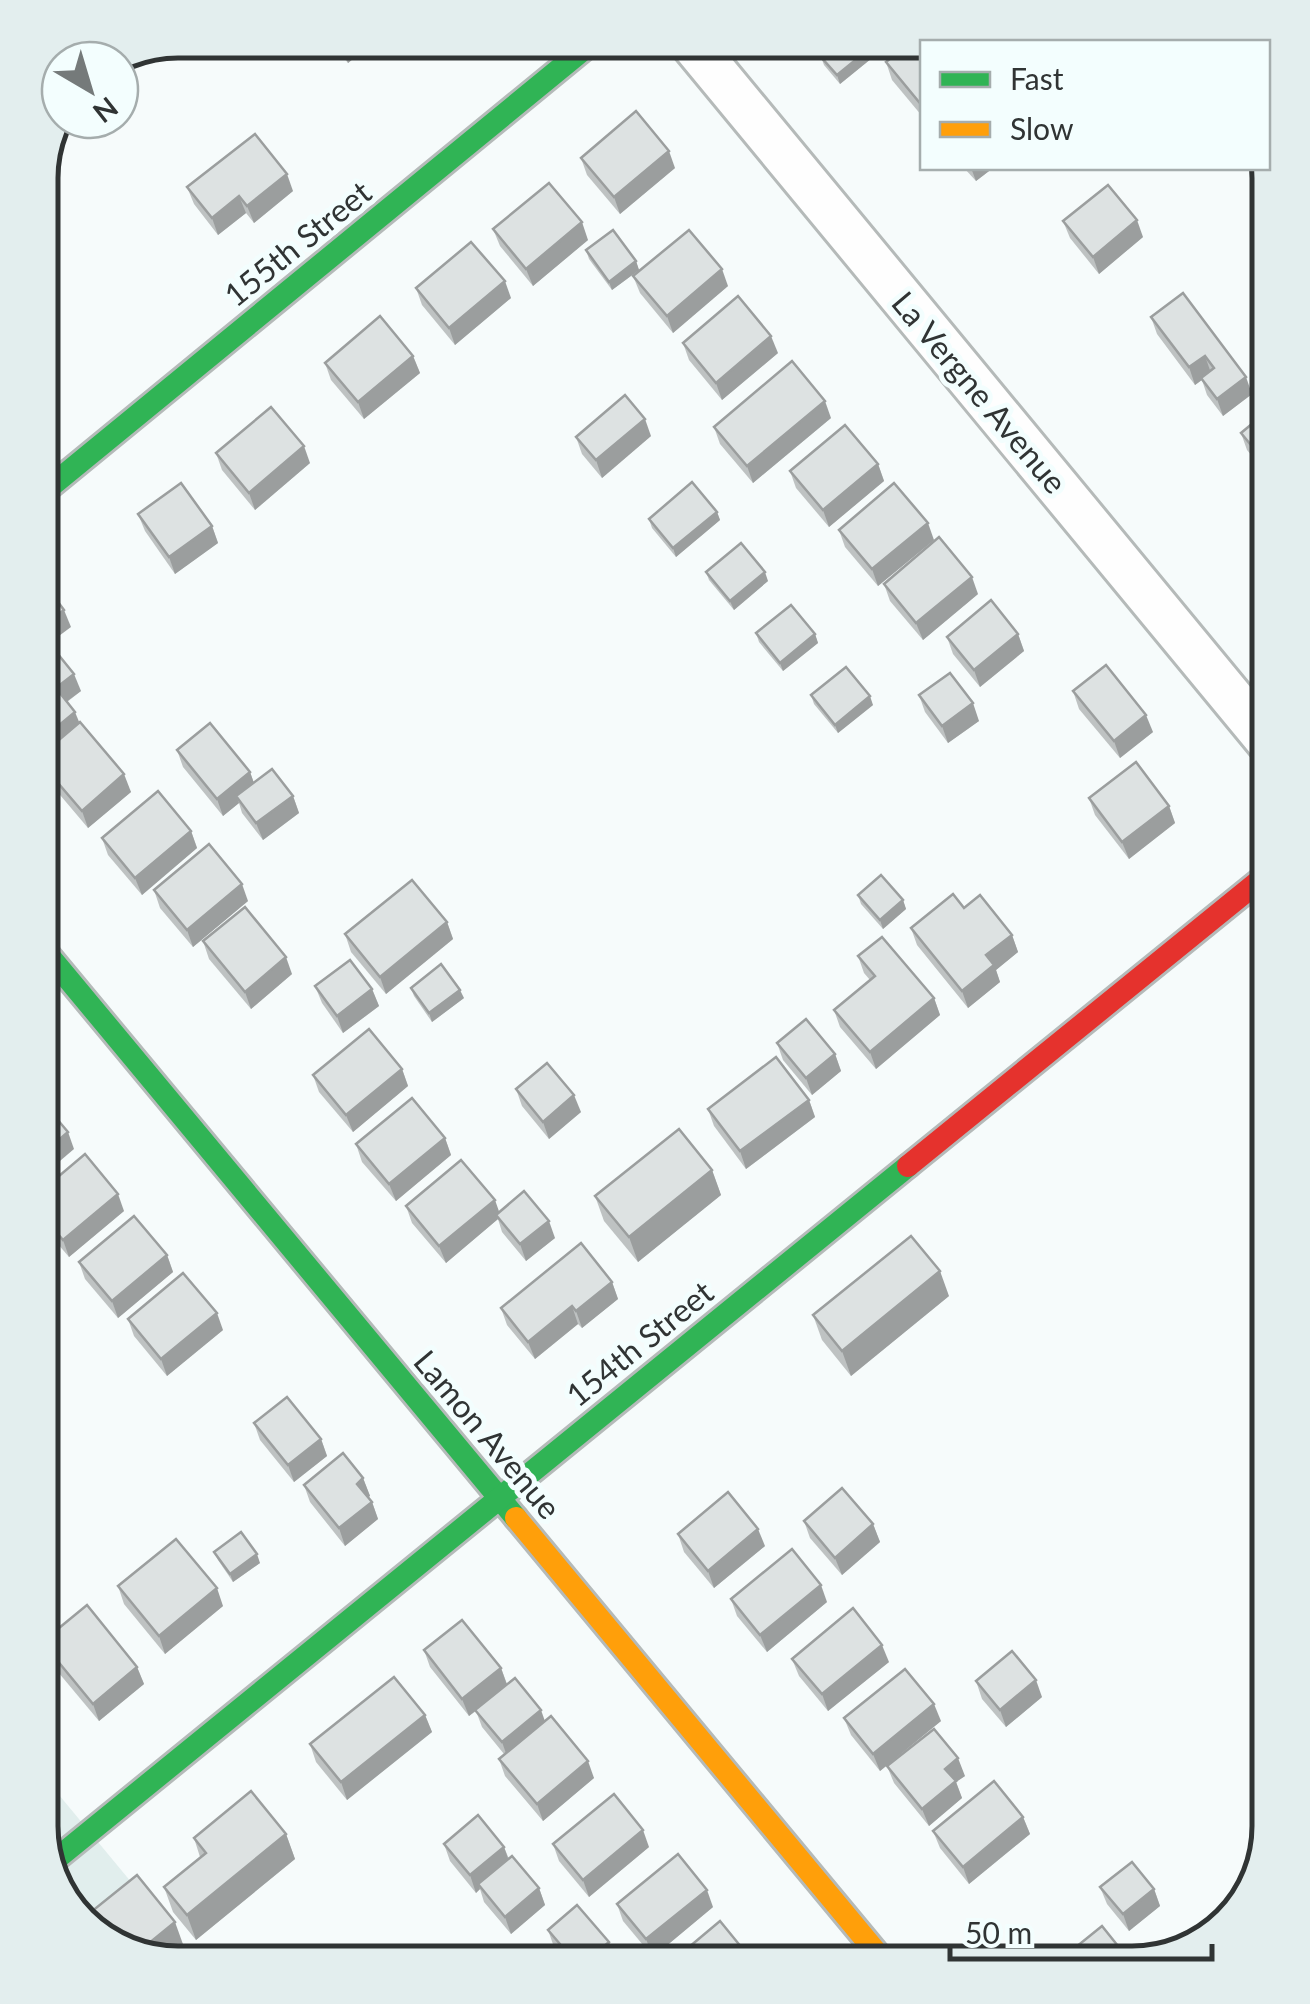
<svg xmlns="http://www.w3.org/2000/svg" width="1310" height="2004" font-family="Lato,sans-serif">
	<style>
		.built { fill: #e1eeed }
		.lines { fill: none; stroke-linecap: round; stroke-linejoin: round }
		.street-casing { stroke: #b5bab9; stroke-width: 48 }
		.fast-casing { stroke: #b5bab9; stroke-width: 28 }
		.slow-casing { stroke: #b5bab9; stroke-width: 28 }
		.jam-casing { stroke: #b5bab9; stroke-width: 28 }
		.street { stroke: #fefefe; stroke-width: 42 }
		.fast { stroke: #30b455; stroke-width: 22 }
		.slow { stroke: #ff9f0a; stroke-width: 22 }
		.jam { stroke: #e5322d; stroke-width: 22 }
		.wall { fill: #bec2c2 }
		.shaded-wall { fill: #9b9e9e }
		.building { fill: #dde2e2; stroke: #9b9e9e; stroke-width: 2.5 }
		.labels { text-anchor: middle; dominant-baseline: central; stroke-width: 10; stroke-linejoin: round; paint-order: stroke }
		.street-label { font-size: 32px; fill: #303434; stroke: #f3fefe }
		.rim { fill: none; stroke: #303434; stroke-width: 5 }
	</style>
	<rect width="100%" height="100%" fill="#f6fbfb"/>
	<path class="built" d="M40 1772 199 1964H169L101 1941 58 1895 40 1827Z"/>
	<g class="lines">
		<g class="street-casing">
			<path id="street" d="M689 40 1270 744"/>
		</g>
		<g class="fast-casing">
			<g id="fast">
				<path d="M40 495 595 40"/>
				<path d="M40 945 516 1518"/>
				<path d="M50 1864 908 1166"/>
			</g>
		</g>
		<g class="slow-casing">
			<path id="slow" d="M516 1518 886 1964"/>
		</g>
		<g class="jam-casing">
			<path id="jam" d="M908 1166 1270 872"/>
		</g>
		<use href="#street" class="street"/>
		<use href="#fast" class="fast"/>
		<use href="#slow" class="slow"/>
		<use href="#jam" class="jam"/>
	</g>
	<g class="wall">
		<path d="M329 40H376L348 63Z"/>
		<path d="M922 42V116L892 80 886 62Z"/>
		<path d="M821 57 872 58 840 84 824 65Z"/>
		<path d="M581 158 675 168 620 214 587 175Z"/>
		<path d="M964 168H993L976 181Z"/>
		<path d="M187 187 293 191 254 223 246 213 218 235 194 204Z"/>
		<path d="M1063 221 1143 237 1099 274 1070 238Z"/>
		<path d="M493 229 588 240 533 286 500 246Z"/>
		<path d="M586 250 636 261 639 270 612 290 589 259Z"/>
		<path d="M633 276 728 286 673 333 640 293Z"/>
		<path d="M416 288 511 298 455 345 422 305Z"/>
		<path d="M1183 293 1252 394 1223 416 1207 395 1202 380 1195 385 1157 334 1151 317Z"/>
		<path d="M683 343 778 353 722 400 689 360Z"/>
		<path d="M413 356 420 373 364 419 331 380 325 363Z"/>
		<path d="M1270 409V493L1264 478 1268 475 1247 450 1241 433Z"/>
		<path d="M831 418 753 483 720 444 714 427Z"/>
		<path d="M651 436 602 478 582 454 576 437Z"/>
		<path d="M216 453 310 463 255 510 222 470Z"/>
		<path d="M878 464 884 481 829 527 796 488 790 471Z"/>
		<path d="M717 512 720 520 676 557 652 528 649 519Z"/>
		<path d="M138 514 212 526 218 543 175 574 145 531Z"/>
		<path d="M839 530 934 540 878 586 845 547Z"/>
		<path d="M706 572 768 581 734 610 709 580Z"/>
		<path d="M884 584 978 594 923 640 890 601Z"/>
		<path d="M756 633 815 634 818 643 783 671 759 642Z"/>
		<path d="M1018 634 1024 651 980 687 953 654 947 637Z"/>
		<path d="M40 658 81 691 67 702 79 723 131 792 88 828 44 776 40 766Z"/>
		<path d="M1073 691 1153 732 1120 758 1079 709Z"/>
		<path d="M811 695 873 705 838 733 814 704Z"/>
		<path d="M919 695 979 721 948 743 925 712Z"/>
		<path d="M177 750 250 772 254 783 293 796 299 813 263 840 242 813 239 803 223 816 183 767Z"/>
		<path d="M1089 798 1169 806 1175 823 1129 859 1095 815Z"/>
		<path d="M191 831 197 848 142 895 108 855 102 838Z"/>
		<path d="M154 890 248 901 193 947 160 908Z"/>
		<path d="M858 895 903 900 906 909 883 929 861 904Z"/>
		<path d="M964 908 1012 935 1018 952 996 970 1000 982 968 1008 917 945 911 928Z"/>
		<path d="M447 922 453 939 386 994 351 952 345 934Z"/>
		<path d="M203 941 292 974 251 1009 209 959Z"/>
		<path d="M858 956 934 998 940 1015 876 1069 840 1027 834 1010 870 980 864 973Z"/>
		<path d="M315 986 372 989 379 1006 343 1033 322 1003Z"/>
		<path d="M411 988 464 998 432 1022 414 996Z"/>
		<path d="M777 1043 835 1054 841 1071 812 1095 783 1060Z"/>
		<path d="M1270 1054V1095L1261 1084 1254 1067Z"/>
		<path d="M402 1069 408 1086 353 1132 319 1092 313 1075Z"/>
		<path d="M516 1089 581 1112 549 1139 522 1106Z"/>
		<path d="M809 1100 815 1117 746 1169 714 1126 708 1109Z"/>
		<path d="M445 1138 451 1155 396 1201 362 1162 356 1144Z"/>
		<path d="M712 1170 721 1195 638 1262 604 1221 595 1196Z"/>
		<path d="M40 1192 124 1211 69 1257 40 1223Z"/>
		<path d="M406 1206 499 1212 555 1238 526 1261 502 1232 498 1219 446 1263 412 1223Z"/>
		<path d="M167 1255 173 1272 118 1318 85 1279 79 1262Z"/>
		<path d="M612 1282 618 1299 582 1328 578 1324 535 1359 507 1325 501 1308Z"/>
		<path d="M949 1296 851 1376 822 1340 813 1315Z"/>
		<path d="M128 1319 223 1330 167 1376 134 1336Z"/>
		<path d="M254 1423 321 1439 327 1456 294 1482 260 1440Z"/>
		<path d="M363 1478 370 1496 368 1497 372 1502 378 1519 345 1546 310 1502 304 1485Z"/>
		<path d="M804 1521 873 1524 880 1542 842 1575 810 1538Z"/>
		<path d="M678 1534 765 1546 714 1588 684 1552Z"/>
		<path d="M214 1552 260 1563 233 1582 218 1560Z"/>
		<path d="M118 1586 223 1606 165 1654 124 1604Z"/>
		<path d="M731 1599 827 1602 767 1652 737 1616Z"/>
		<path d="M42 1642 137 1667 144 1684 99 1721 48 1660Z"/>
		<path d="M424 1650 501 1668 507 1684 545 1721 594 1778 543 1821 505 1776 499 1759 504 1754 482 1727 476 1711 469 1716 430 1667Z"/>
		<path d="M792 1659 889 1662 828 1711 799 1676Z"/>
		<path d="M976 1681 1042 1697 1006 1727 982 1699Z"/>
		<path d="M425 1715 432 1732 347 1800 316 1762 310 1744Z"/>
		<path d="M844 1718 941 1721 880 1771 851 1735Z"/>
		<path d="M887 1766 965 1776 956 1782 962 1798 929 1826 894 1783Z"/>
		<path d="M1023 1817 1030 1834 969 1884 940 1848 933 1831Z"/>
		<path d="M286 1834 295 1859 196 1940 173 1912 164 1887 200 1857 194 1838Z"/>
		<path d="M444 1844 504 1847 509 1859 539 1888 545 1905 511 1934 484 1902 480 1889 476 1893 450 1861Z"/>
		<path d="M553 1844 649 1847 589 1897 559 1861Z"/>
		<path d="M1100 1887 1154 1889 1160 1906 1129 1931 1107 1904Z"/>
		<path d="M617 1904 713 1907 653 1957 623 1921Z"/>
		<path d="M548 1930 609 1942 615 1959 609 1964H569L554 1947Z"/>
	</g>
	<g class="shaded-wall">
		<path d="M349 40H376L348 63 342 46Z"/>
		<path d="M869 49 872 58 840 84 837 75Z"/>
		<path d="M669 151 675 168 620 214 614 197Z"/>
		<path d="M971 168H993L976 181Z"/>
		<path d="M287 174 293 191 254 223 247 206Z"/>
		<path d="M239 196 246 213 218 235 212 218Z"/>
		<path d="M1137 220 1143 237 1099 274 1093 257Z"/>
		<path d="M582 222 588 240 533 286 526 269Z"/>
		<path d="M636 261 639 270 612 290 609 282Z"/>
		<path d="M722 269 728 286 673 333 667 316Z"/>
		<path d="M505 281 511 298 455 345 449 328Z"/>
		<path d="M771 336 778 353 722 400 716 383Z"/>
		<path d="M413 356 420 373 364 419 358 402Z"/>
		<path d="M1205 356 1211 373 1195 385 1189 367Z"/>
		<path d="M1246 377 1252 394 1223 416 1217 399Z"/>
		<path d="M825 401 831 418 753 483 747 466Z"/>
		<path d="M645 419 651 436 602 478 596 460Z"/>
		<path d="M304 446 310 463 255 510 249 493Z"/>
		<path d="M878 464 884 481 829 527 823 510Z"/>
		<path d="M717 512 720 520 676 557 673 548Z"/>
		<path d="M928 523 934 540 878 586 872 569Z"/>
		<path d="M212 526 218 543 175 574 169 557Z"/>
		<path d="M765 572 768 581 734 610 730 601Z"/>
		<path d="M972 577 978 594 923 640 916 623Z"/>
		<path d="M64 610 71 627 40 650V628Z"/>
		<path d="M815 634 818 643 783 671 780 663Z"/>
		<path d="M1018 634 1024 651 980 687 974 670Z"/>
		<path d="M74 674 81 691 62 705 56 688Z"/>
		<path d="M870 696 873 705 838 733 835 725Z"/>
		<path d="M973 703 979 721 948 743 942 726Z"/>
		<path d="M75 712 82 729 40 756V741Z"/>
		<path d="M1146 715 1153 732 1120 758 1114 741Z"/>
		<path d="M250 772 256 789 236 796 239 803 223 816 217 799Z"/>
		<path d="M124 774 131 792 88 828 82 811Z"/>
		<path d="M293 796 299 813 263 840 256 823Z"/>
		<path d="M1169 806 1175 823 1129 859 1122 842Z"/>
		<path d="M191 831 197 848 142 895 135 878Z"/>
		<path d="M242 884 248 901 193 947 187 930Z"/>
		<path d="M903 900 906 909 883 929 880 920Z"/>
		<path d="M447 922 453 939 386 994 380 977Z"/>
		<path d="M1012 935 1018 952 996 970 1000 982 968 1008 962 991 986 955Z"/>
		<path d="M286 957 292 974 251 1009 245 992Z"/>
		<path d="M372 989 379 1006 343 1033 337 1016Z"/>
		<path d="M460 990 464 998 432 1022 429 1013Z"/>
		<path d="M934 998 940 1015 876 1069 870 1052Z"/>
		<path d="M835 1054 841 1071 812 1095 806 1078Z"/>
		<path d="M402 1069 408 1086 353 1132 346 1115Z"/>
		<path d="M574 1095 581 1112 549 1139 543 1122Z"/>
		<path d="M809 1100 815 1117 746 1169 740 1151Z"/>
		<path d="M68 1132 74 1149 40 1178V1156Z"/>
		<path d="M445 1138 451 1155 396 1201 389 1184Z"/>
		<path d="M712 1170 721 1195 638 1262 629 1237Z"/>
		<path d="M118 1194 124 1211 69 1257 63 1240Z"/>
		<path d="M495 1200 501 1217 496 1215 498 1219 446 1263 439 1246Z"/>
		<path d="M549 1221 555 1238 526 1261 520 1244Z"/>
		<path d="M167 1255 173 1272 118 1318 112 1301Z"/>
		<path d="M940 1271 949 1296 851 1376 842 1351Z"/>
		<path d="M612 1282 618 1299 582 1328 576 1311Z"/>
		<path d="M572 1306 578 1324 535 1359 528 1342Z"/>
		<path d="M217 1313 223 1330 167 1376 161 1359Z"/>
		<path d="M321 1439 327 1456 294 1482 288 1465Z"/>
		<path d="M363 1478 370 1496 363 1501 357 1484Z"/>
		<path d="M372 1502 378 1519 345 1546 339 1528Z"/>
		<path d="M873 1524 880 1542 842 1575 835 1558Z"/>
		<path d="M758 1529 765 1546 714 1588 708 1571Z"/>
		<path d="M257 1554 260 1563 233 1582 230 1574Z"/>
		<path d="M821 1585 827 1602 767 1652 760 1635Z"/>
		<path d="M217 1588 223 1606 165 1654 159 1636Z"/>
		<path d="M882 1645 889 1662 828 1711 822 1694Z"/>
		<path d="M137 1667 144 1684 99 1721 93 1704Z"/>
		<path d="M501 1668 507 1685 469 1716 462 1699Z"/>
		<path d="M1036 1680 1042 1697 1006 1727 1000 1710Z"/>
		<path d="M934 1704 941 1721 880 1771 873 1754Z"/>
		<path d="M541 1710 547 1727 508 1759 502 1742Z"/>
		<path d="M425 1715 432 1732 347 1800 341 1782Z"/>
		<path d="M958 1758 965 1776 956 1782 962 1798 929 1826 922 1809 945 1769Z"/>
		<path d="M588 1761 594 1778 543 1821 537 1804Z"/>
		<path d="M1023 1817 1030 1834 969 1884 963 1867Z"/>
		<path d="M643 1830 649 1847 589 1897 583 1880Z"/>
		<path d="M286 1834 295 1859 196 1940 187 1915Z"/>
		<path d="M504 1847 510 1864 478 1884 480 1889 476 1893 470 1875Z"/>
		<path d="M539 1888 545 1905 511 1934 505 1917Z"/>
		<path d="M1154 1889 1160 1906 1129 1931 1123 1914Z"/>
		<path d="M707 1890 713 1907 653 1957 646 1939Z"/>
		<path d="M175 1922 184 1947 165 1962 137 1953Z"/>
		<path d="M609 1942 615 1959 609 1964H583Z"/>
	</g>
	<g class="building">
		<path d="M337 40H349L342 46Z"/>
		<path d="M841 40H861L869 49 837 75 821 57Z"/>
		<path d="M913 40H962L964 42H922V100L919 102 886 62Z"/>
		<path d="M1089 40H1119L1120 42H1086Z"/>
		<path d="M636 111 669 151 614 197 581 158Z"/>
		<path d="M255 134 287 174 247 206 239 196 212 218 187 187Z"/>
		<path d="M549 183 582 222 526 269 493 229Z"/>
		<path d="M1108 185 1137 220 1093 257 1063 221Z"/>
		<path d="M613 230 636 261 609 282 586 250Z"/>
		<path d="M689 230 722 269 667 316 633 276Z"/>
		<path d="M471 242 505 281 449 328 416 288Z"/>
		<path d="M1183 293 1246 377 1217 399 1201 378 1214 368 1205 356 1189 367 1151 317Z"/>
		<path d="M738 296 771 336 716 383 683 343Z"/>
		<path d="M380 316 413 356 358 402 325 363Z"/>
		<path d="M792 361 825 401 747 466 714 427Z"/>
		<path d="M625 395 645 419 596 460 576 437Z"/>
		<path d="M271 407 304 446 249 493 216 453Z"/>
		<path d="M1270 409V468L1241 433Z"/>
		<path d="M845 425 878 464 823 510 790 471Z"/>
		<path d="M1270 473V485L1264 478Z"/>
		<path d="M692 482 717 512 673 548 649 519Z"/>
		<path d="M181 483 212 526 169 557 138 514Z"/>
		<path d="M894 483 928 523 872 569 839 530Z"/>
		<path d="M939 537 972 577 916 623 884 584Z"/>
		<path d="M741 543 765 572 730 601 706 572Z"/>
		<path d="M40 578 64 610 40 628Z"/>
		<path d="M991 600 1018 634 974 670 947 637Z"/>
		<path d="M791 605 815 634 780 663 756 633Z"/>
		<path d="M53 648 74 674 56 688 75 712 40 741V658Z"/>
		<path d="M1106 665 1146 715 1114 741 1073 691Z"/>
		<path d="M846 667 870 696 835 725 811 695Z"/>
		<path d="M950 673 973 703 942 726 919 695Z"/>
		<path d="M80 722 124 774 82 811 40 762V756Z"/>
		<path d="M210 723 250 772 217 799 177 750Z"/>
		<path d="M1136 762 1169 806 1122 842 1089 798Z"/>
		<path d="M272 769 293 796 256 823 236 796Z"/>
		<path d="M158 791 191 831 135 878 102 838Z"/>
		<path d="M209 844 242 884 187 930 154 890Z"/>
		<path d="M881 875 903 900 880 920 858 895Z"/>
		<path d="M412 880 447 922 380 977 345 934Z"/>
		<path d="M953 894 964 908 980 895 1012 935 986 955 994 965 962 991 911 928Z"/>
		<path d="M245 907 286 957 245 992 203 941Z"/>
		<path d="M882 937 934 998 870 1052 834 1010 875 976 858 956Z"/>
		<path d="M350 960 372 989 337 1016 315 986Z"/>
		<path d="M441 964 460 990 429 1013 411 988Z"/>
		<path d="M806 1019 835 1054 806 1078 777 1043Z"/>
		<path d="M369 1029 402 1069 346 1115 313 1075Z"/>
		<path d="M1270 1054V1086L1254 1067Z"/>
		<path d="M776 1057 809 1100 740 1151 708 1109Z"/>
		<path d="M547 1063 574 1095 543 1122 516 1089Z"/>
		<path d="M412 1098 445 1138 389 1184 356 1144Z"/>
		<path d="M40 1099 68 1132 40 1156Z"/>
		<path d="M679 1129 712 1170 629 1237 595 1196Z"/>
		<path d="M85 1154 118 1194 63 1240 40 1213V1192Z"/>
		<path d="M461 1160 495 1200 439 1246 406 1206Z"/>
		<path d="M524 1191 549 1221 520 1244 496 1215Z"/>
		<path d="M134 1216 167 1255 112 1301 79 1262Z"/>
		<path d="M911 1236 940 1271 842 1351 813 1315Z"/>
		<path d="M581 1243 612 1282 576 1311 572 1306 528 1342 501 1308Z"/>
		<path d="M183 1273 217 1313 161 1359 128 1319Z"/>
		<path d="M287 1397 321 1439 288 1465 254 1423Z"/>
		<path d="M343 1453 363 1478 357 1484 372 1502 339 1528 304 1485Z"/>
		<path d="M842 1488 873 1524 835 1558 804 1521Z"/>
		<path d="M728 1492 758 1529 708 1571 678 1534Z"/>
		<path d="M241 1532 257 1554 230 1574 214 1552Z"/>
		<path d="M176 1539 217 1588 159 1636 118 1586Z"/>
		<path d="M792 1549 821 1585 760 1635 731 1599Z"/>
		<path d="M87 1605 137 1667 93 1704 42 1642Z"/>
		<path d="M853 1608 882 1645 822 1694 792 1659Z"/>
		<path d="M462 1620 501 1668 462 1699 424 1650Z"/>
		<path d="M1012 1651 1036 1680 1000 1710 976 1681Z"/>
		<path d="M905 1669 934 1704 873 1754 844 1718Z"/>
		<path d="M394 1677 425 1715 341 1782 310 1744Z"/>
		<path d="M515 1678 541 1710 502 1742 475 1710Z"/>
		<path d="M551 1716 588 1761 537 1804 499 1759Z"/>
		<path d="M934 1729 958 1758 945 1769 956 1781 922 1809 887 1766Z"/>
		<path d="M994 1781 1023 1817 963 1867 933 1831Z"/>
		<path d="M251 1791 286 1834 187 1915 164 1887 206 1853 194 1838Z"/>
		<path d="M614 1794 643 1830 583 1880 553 1844Z"/>
		<path d="M478 1815 504 1847 470 1875 444 1844Z"/>
		<path d="M678 1854 707 1890 646 1939 617 1904Z"/>
		<path d="M512 1856 539 1888 505 1917 478 1884Z"/>
		<path d="M1132 1862 1154 1889 1123 1914 1100 1887Z"/>
		<path d="M137 1875 175 1922 137 1953 101 1941 81 1920Z"/>
		<path d="M577 1905 609 1942 583 1964H577L548 1930Z"/>
		<path d="M720 1921 751 1959 745 1964H681L676 1958Z"/>
		<path d="M1102 1926 1130 1961 1126 1964H1055Z"/>
	</g>
	<g class="labels">
		<g class="street-label">
			<text transform="translate(297 243) rotate(-39)">155th Street</text>
			<text transform="translate(980 392) rotate(50)">La Vergne Avenue</text>
			<text transform="translate(639 1343) rotate(-39)">154th Street</text>
			<text transform="translate(488 1434) rotate(50)">Lamon Avenue</text>
		</g>
	</g>
	<path d="M0 0H1310V2004H0ZM178 58H1132A120 120 0 0 1 1252 178V1826A120 120 0 0 1 1132 1946H178A120 120 0 0 1 58 1826V178A120 120 0 0 1 178 58Z" fill="#e3eeee" fill-rule="evenodd"/>
	<path class="rim" d="M178 58H1132A120 120 0 0 1 1252 178V1826A120 120 0 0 1 1132 1946H178A120 120 0 0 1 58 1826V178A120 120 0 0 1 178 58Z"/>
	<rect x="920" y="40" width="350" height="130" fill="#f3fefe" stroke="#a5adad" stroke-width="2.5"/>
	<rect x="940" y="72" width="50" height="15" fill="#30b455" stroke="#a5adad" stroke-width="2.5"/>
	<text x="1010" y="90" font-size="30" fill="#303434">Fast</text>
	<rect x="940" y="122" width="50" height="15" fill="#ff9f0a" stroke="#a5adad" stroke-width="2.5"/>
	<text x="1010" y="140" font-size="30" fill="#303434">Slow</text>
	<g transform="translate(90 90) rotate(142)"><circle r="48" fill="#f3fefe" stroke="#a5adad" stroke-width="2.5"/>
	<path d="M0-8L18 38L0 25L-18 38Z" fill="#757a7a"/>
	<text y="-15" font-size="28" font-weight="bold" text-anchor="middle" fill="#303434">N</text>
	</g>
	<path d="M950 1944v15h262v-15" fill="none" stroke="#303434" stroke-width="5"/>
	<text x="965" y="1944" font-size="30" fill="#303434" stroke="#f3fefe" stroke-width="8" paint-order="stroke">50 m</text>
</svg>
